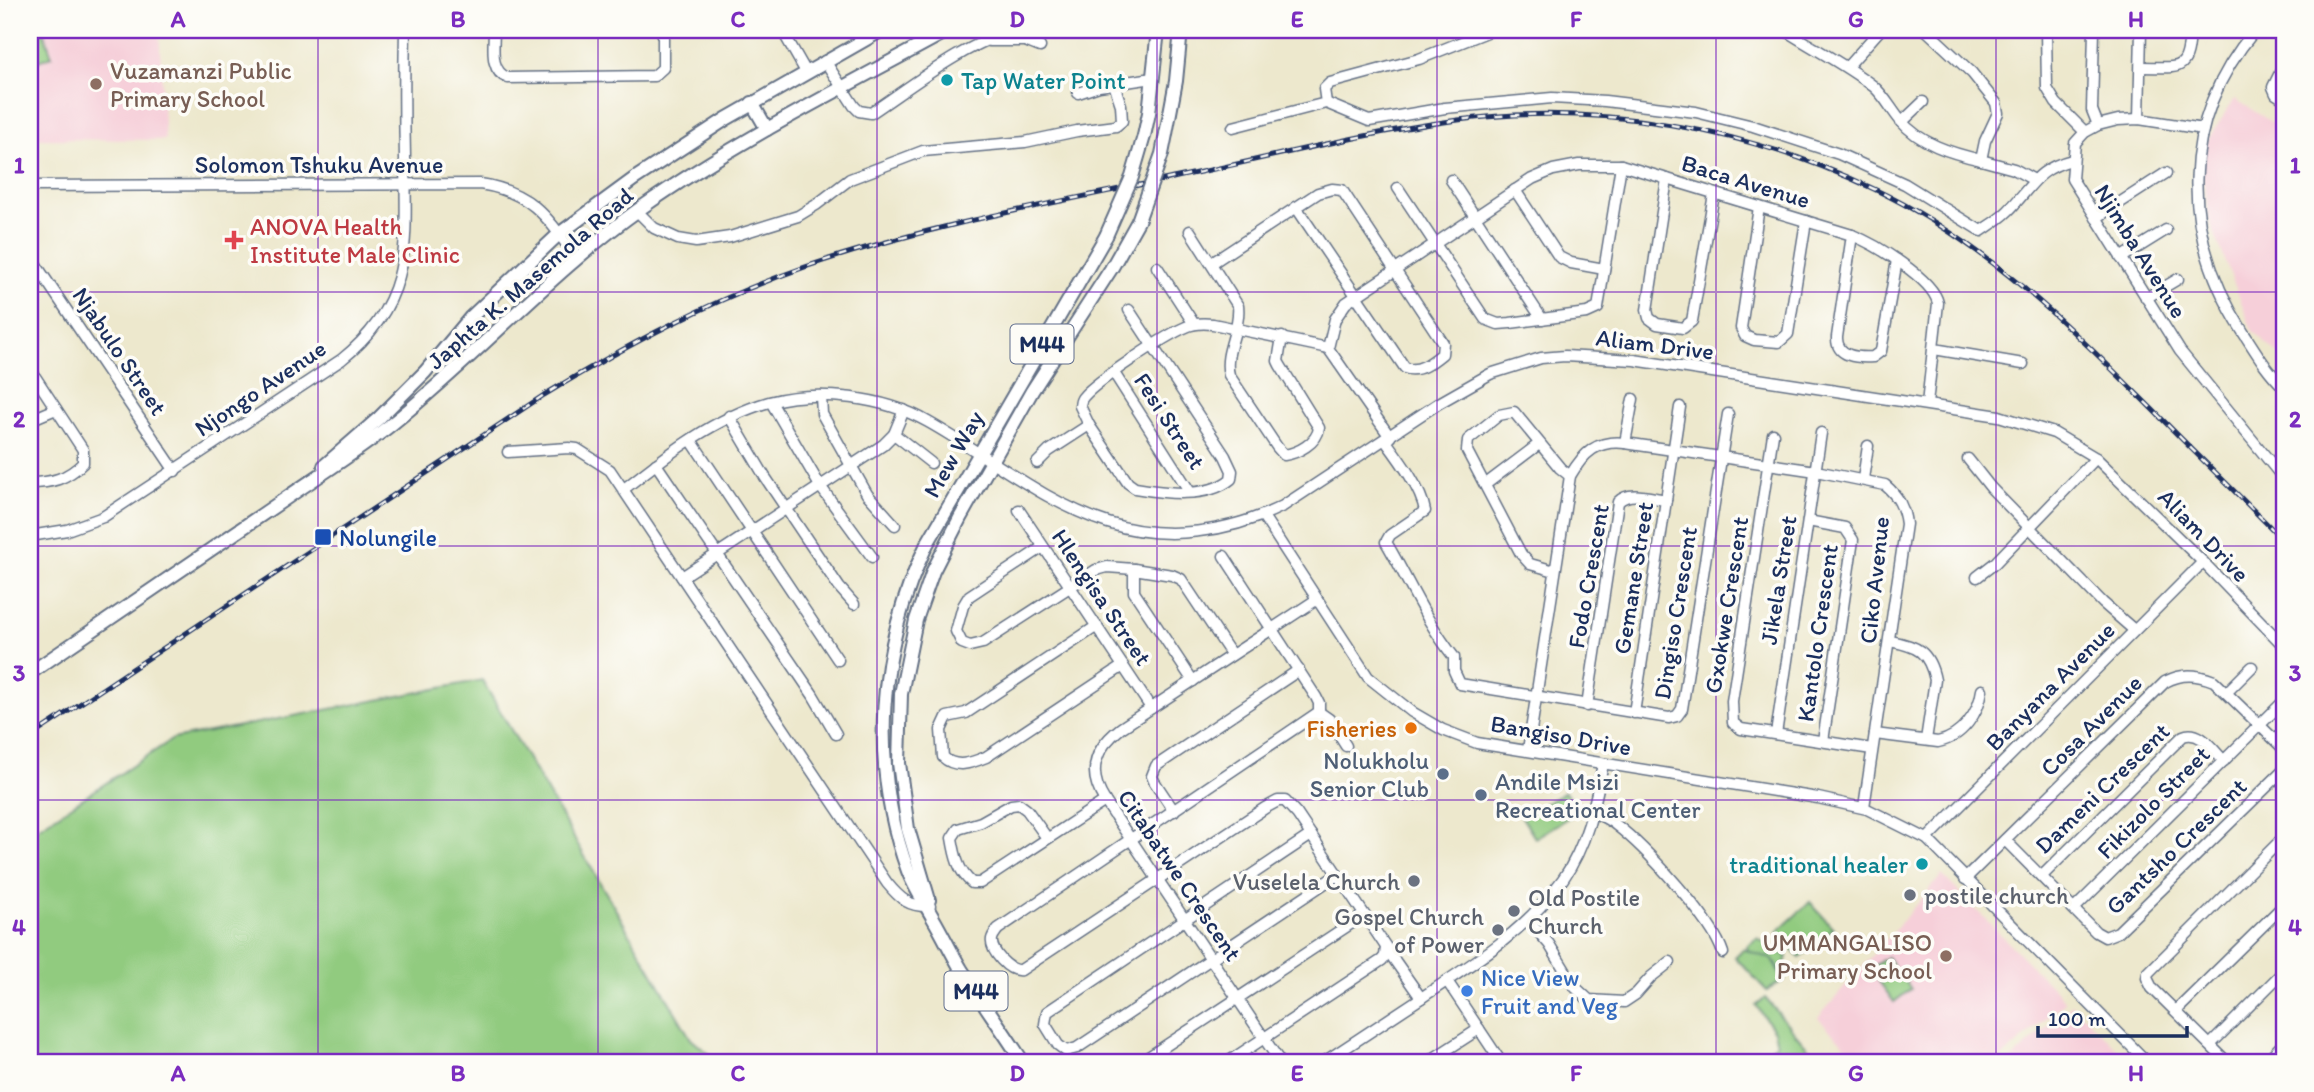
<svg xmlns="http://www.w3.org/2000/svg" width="2314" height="1092" font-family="Itim,sans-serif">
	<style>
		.built { fill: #f6cfd9 }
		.green { fill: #91cb7f; stroke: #567d6e; stroke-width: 2 }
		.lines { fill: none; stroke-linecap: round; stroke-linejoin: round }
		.minor-casing { stroke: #647085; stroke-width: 13 }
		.major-casing { stroke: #647085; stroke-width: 16 }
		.minor { stroke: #fff; stroke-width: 10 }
		.major { stroke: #fff; stroke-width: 12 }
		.rail-casing { stroke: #1b2f5e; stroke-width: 5 }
		.rail { stroke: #fdfcf7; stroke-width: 2.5; stroke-dasharray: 8; stroke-linecap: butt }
		.major-bridge-casing { stroke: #647085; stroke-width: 16; stroke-linecap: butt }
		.major-bridge { stroke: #fff; stroke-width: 12 }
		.grid { fill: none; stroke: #7b2cbf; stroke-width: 2; stroke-opacity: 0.55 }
		.culture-dot { fill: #0f9aa8; stroke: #fdfcf7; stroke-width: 2.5 }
		.education-dot { fill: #8d6e63; stroke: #fdfcf7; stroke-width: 2.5 }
		.health-dot { fill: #e0444e; stroke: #fdfcf7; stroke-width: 2.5 }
		.transit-dot { fill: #1a4fb4; stroke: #fdfcf7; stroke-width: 2.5 }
		.food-dot { fill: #e8710a; stroke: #fdfcf7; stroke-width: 2.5 }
		.service-dot { fill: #5c6f8a; stroke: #fdfcf7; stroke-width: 2.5 }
		.worship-dot { fill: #6b7280; stroke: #fdfcf7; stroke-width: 2.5 }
		.shop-dot { fill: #3f7fe0; stroke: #fdfcf7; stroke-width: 2.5 }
		.labels { text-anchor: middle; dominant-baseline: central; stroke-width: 7; stroke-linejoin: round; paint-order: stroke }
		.shield { fill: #fdfcf7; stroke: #5f6c8c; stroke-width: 2 }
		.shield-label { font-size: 23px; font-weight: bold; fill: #1b2f5e }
		.education-label { font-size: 24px; fill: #785e54; stroke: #fdfcf7; text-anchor: start }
		.culture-label { font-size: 24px; fill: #0d838f; stroke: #fdfcf7; text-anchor: start }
		.street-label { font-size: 24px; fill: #1b2f5e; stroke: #fdfcf7 }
		.health-label { font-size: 24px; fill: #be3a42; stroke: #fdfcf7; text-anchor: start }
		.transit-label { font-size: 24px; fill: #164399; stroke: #fdfcf7; text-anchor: start }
		.food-label { font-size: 24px; fill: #c56008; stroke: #fdfcf7; text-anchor: end }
		.service-label { font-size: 24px; fill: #4e5e75; stroke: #fdfcf7; text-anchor: end }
		.worship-label { font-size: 24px; fill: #5b616d; stroke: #fdfcf7; text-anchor: end }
		.shop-label { font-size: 24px; fill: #366cbe; stroke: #fdfcf7; text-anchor: start }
		.neatline { fill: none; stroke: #7b2cbf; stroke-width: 2.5 }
		.grid-label { font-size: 23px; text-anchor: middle; font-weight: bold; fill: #7b2cbf }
	</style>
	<rect width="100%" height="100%" fill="#fdfcf7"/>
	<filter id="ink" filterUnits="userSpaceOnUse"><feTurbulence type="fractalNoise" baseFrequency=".0143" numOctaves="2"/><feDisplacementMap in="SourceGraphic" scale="14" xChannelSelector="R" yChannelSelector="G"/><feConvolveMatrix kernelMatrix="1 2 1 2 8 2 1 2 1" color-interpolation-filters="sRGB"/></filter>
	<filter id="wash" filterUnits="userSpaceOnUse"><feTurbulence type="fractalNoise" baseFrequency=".00686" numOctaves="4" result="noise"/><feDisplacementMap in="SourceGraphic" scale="28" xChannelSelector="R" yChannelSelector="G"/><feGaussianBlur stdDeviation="1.57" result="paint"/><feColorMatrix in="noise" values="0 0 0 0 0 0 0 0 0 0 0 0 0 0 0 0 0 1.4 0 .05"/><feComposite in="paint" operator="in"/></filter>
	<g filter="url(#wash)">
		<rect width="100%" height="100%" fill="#ede8cd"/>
		<g class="built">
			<path d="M30 30H159L165 140 30 139Z"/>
			<path d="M2235 99 2284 130V360L2252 330 2209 219 2199 152Z"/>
			<path d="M1942 875 2066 1001 1997 1062H1861L1818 1018Z"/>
			<path d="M2072 1004 2131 1062H2009Z"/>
		</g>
		<g class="green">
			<path d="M43 30 52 56 30 64V31Z"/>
			<path d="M482 680 691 1039 719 1062H30V833L173 739Z"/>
			<path d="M1565 792 1577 812 1535 838 1522 817Z"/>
			<path d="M1810 902 1833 928 1800 958 1777 932Z"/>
			<path d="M1757 938 1787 956 1785 964 1786 974 1783 975 1772 959 1748 951 1747 946Z"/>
			<path d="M1743 949 1771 959 1780 974 1785 979 1767 991 1735 957Z"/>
			<path d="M1887 957 1911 989 1894 1002 1870 969Z"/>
			<path d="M1765 998 1820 1062H1749L1777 1043 1774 1031 1756 1005Z"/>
		</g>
	</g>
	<g filter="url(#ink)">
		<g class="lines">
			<g class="minor-casing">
				<g id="minor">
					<path d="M494 30C494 47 489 71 508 78L654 76 663 68V30"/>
					<path d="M782 30 806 72"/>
					<path d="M1789 30 1791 34C1818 51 1847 66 1873 86 1884 95 1891 109 1900 120 1920 144 1951 153 1981 160L1985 141 1998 113 1996 103 1972 73 1926 30"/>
					<path d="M2046 30 2047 88 2056 103 2085 132"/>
					<path d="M2094 30 2092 110 2098 125"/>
					<path d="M2255 30C2178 122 2180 233 2243 332 2256 352 2267 371 2284 387"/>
					<path d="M989 41H1025L1040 47"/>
					<path d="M825 61 854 106 859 111 871 113C913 85 967 42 1016 30"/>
					<path d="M2284 65 2273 87 2276 94 2284 99"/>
					<path d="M1847 67 1880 30"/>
					<path d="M2141 67C2180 67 2188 74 2190 30"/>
					<path d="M1078 93 1099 86 1153 78"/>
					<path d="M1326 103 1369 121 1445 108 1552 98 1605 101 1696 112 1753 126 1839 154 1905 184 1981 231C1990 225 2000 219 2008 211 2032 187 2036 169 2072 160"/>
					<path d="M2139 119 2141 30"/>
					<path d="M1902 122 1923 102"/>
					<path d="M1233 127 1326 103 1324 89 1330 83 1419 59 1492 30"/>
					<path d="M2203 129 2139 119 2118 120 2098 125 2085 132 2075 143 2072 179 2180 351 2284 479"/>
					<path d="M1981 160 2014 169 2034 180"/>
					<path d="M1667 179 1647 310 1649 318 1657 324 1683 328 1692 321 1714 194"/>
					<path d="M1451 180 1542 319"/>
					<path d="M30 186 480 184C533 192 548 218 577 259"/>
					<path d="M1398 188 1485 319 1498 324 1510 323 1587 313 1598 308 1621 165"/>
					<path d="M1515 190 1559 257 1571 263 1604 269"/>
					<path d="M1759 207 1741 328 1745 336 1754 340 1779 342 1788 334 1806 221"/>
					<path d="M637 211 654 228 678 239 696 242 730 237 798 216 816 205 850 179 923 151 1025 142 1077 131 1116 126 1122 121 1121 105 1114 84"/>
					<path d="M2096 218 2166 173"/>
					<path d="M1190 231 1238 306C1241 329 1223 352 1229 375L1277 447 1284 455C1298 453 1317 443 1319 428L1280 365 1278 361 1282 337"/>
					<path d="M1852 235 1837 337C1836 357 1858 358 1873 357L1881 351 1897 260"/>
					<path d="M30 256 175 471"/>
					<path d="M2121 258 2166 230"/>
					<path d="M1212 263 1318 193 1332 189 1342 190 1443 343 1442 354C1431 363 1418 373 1405 368L1296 207"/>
					<path d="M1157 267 1194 324"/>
					<path d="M2146 298 2178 279"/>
					<path d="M1129 310 1225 456 1232 471 1231 479C1207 499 1164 493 1135 488L1128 483 1089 425 1080 406C1081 401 1080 400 1084 396 1097 381 1166 335 1186 327 1194 323 1204 323 1213 324L1328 348"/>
					<path d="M1328 348 1335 319 1346 303 1532 179 1553 170 1579 165H1621L1852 235C1875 244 1933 279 1938 303L1927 404"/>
					<path d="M1328 348 1390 437"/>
					<path d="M1934 349 2023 364"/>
					<path d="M30 369 83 450V463C67 479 51 483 30 483"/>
					<path d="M1114 373 1190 492"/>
					<path d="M821 396 822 414 867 494 895 525"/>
					<path d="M771 402 820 486 872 557"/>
					<path d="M729 416 765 477 839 587 854 604"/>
					<path d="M30 420 56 409"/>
					<path d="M894 434 931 463"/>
					<path d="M1773 434 1732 701 1733 723 1741 729 1872 749"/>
					<path d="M691 440 838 660"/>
					<path d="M1385 440C1399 459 1421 488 1425 511L1390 535 1386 542C1409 581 1426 622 1454 657V671L1460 684 1669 718 1677 716 1682 709 1728 414"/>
					<path d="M1625 443 1633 399"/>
					<path d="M508 452 569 448 577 449 610 470 887 883C900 899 909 907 930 906"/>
					<path d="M1968 459 1991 488 2103 603 2134 630"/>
					<path d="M1037 463 1049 451 1089 425"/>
					<path d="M656 464 813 695 836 734"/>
					<path d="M1863 479 1868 446"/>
					<path d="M1486 484 1539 444"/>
					<path d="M624 489C668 454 714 418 769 402 817 389 885 397 928 422 987 455 1043 502 1108 523 1166 542 1230 532 1283 506L1439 403 1490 374 1541 358 1565 356 1634 360 1999 416 2054 433 2096 458 2203 562 2284 646"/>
					<path d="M1019 510 1151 708"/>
					<path d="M1263 516 1368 677 1412 712 1443 730 1477 743 1818 798 1867 809 1927 839 2147 1062"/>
					<path d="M1808 521 1845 528 1853 540 1823 741"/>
					<path d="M30 536 67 530 103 517 341 360C414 302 406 242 405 158 404 115 404 72 405 30"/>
					<path d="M1043 547 969 596 963 606 956 631 962 643 970 646 983 643 1096 570 1107 567 1134 569 1172 575 1181 579 1231 654"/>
					<path d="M1224 556 1316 697 1319 703V712L998 929C995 933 993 935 992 939 990 951 1009 972 1021 970L1265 808 1278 801H1285L1297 814 1386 947 1385 956 1382 960 1228 1062"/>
					<path d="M1134 569V592L1193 681"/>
					<path d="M1555 571 1530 564 1521 554 1467 451 1468 440 1499 415 1514 412 1560 468 1570 476"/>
					<path d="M682 577 883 445 894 434 904 410"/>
					<path d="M1977 577 1995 563 2096 458"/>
					<path d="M1097 626 966 713 947 717 941 730 943 757C956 769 971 763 986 757L1123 666"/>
					<path d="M1890 641C1917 646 1929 651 1935 680L1926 740"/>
					<path d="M2227 692 2252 667"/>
					<path d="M1587 706 1618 502C1629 490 1651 498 1666 500"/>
					<path d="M1319 712 1329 719 1346 746"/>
					<path d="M1634 713 1680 407"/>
					<path d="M1776 734 1821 433"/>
					<path d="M1875 734 1938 742C1962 737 1979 713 1982 690"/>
					<path d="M1528 750 1570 476C1584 452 1597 440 1625 443L1816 471 1885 485C1898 496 1904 507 1906 524L1864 807"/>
					<path d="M1174 811 1154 781 1152 776 1156 766 1299 670"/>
					<path d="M1593 812C1601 816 1609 819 1616 825 1644 846 1713 920 1723 953"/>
					<path d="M1311 835 1047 1012 1045 1024 1058 1045 1066 1051 1077 1048 1337 875"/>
					<path d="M1047 838 1027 810 1019 804 1011 805 981 822 958 829 952 838C955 856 958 871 972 883H980L1105 801"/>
					<path d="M1927 839 2203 562"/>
					<path d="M2005 840 2096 932 2105 937 2118 932 2284 770"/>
					<path d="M2042 876 2183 736C2200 729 2213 750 2224 761"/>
					<path d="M1965 879 2165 682C2182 673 2196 674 2214 681L2284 749"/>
					<path d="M2074 909 2284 701"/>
					<path d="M1528 920 1549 944 1575 987 1589 1000 1624 1002 1636 994 1651 977 1670 962"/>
					<path d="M1386 948 1421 998"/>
					<path d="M1447 981 1501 1062"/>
					<path d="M2176 1011 2284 905"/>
					<path d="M2210 1045 2284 971"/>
					<path d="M1141 1062 1364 915"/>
					<path d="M1280 1062 1105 801C1086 771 1095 748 1121 728L1316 600"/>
					<path d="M1324 1062C1356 1041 1389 1019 1421 998 1474 963 1526 931 1563 879 1587 845 1595 804 1603 764"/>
					<path d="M1428 1062 1479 1029"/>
					<path d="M2227 1062 2152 988 2147 978 2148 973 2284 837"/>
					<path d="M2265 1062 2284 1043"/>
				</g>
			</g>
			<g class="major-casing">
				<g id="major">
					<path d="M752 103 767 129"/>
					<path d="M1166 134 1176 81 1181 30"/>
					<path d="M1144 136 1149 113 1158 30"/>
					<path d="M324 466 379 418 425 372 471 317 559 234 634 179 726 119 882 30"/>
					<path d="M30 673C114 616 198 559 282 501 319 475 357 452 393 423 478 355 552 271 641 208 738 140 845 87 949 30"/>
					<path d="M929 900 908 829 899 763 901 694 916 620 933 571 960 518 1032 391 1111 269 1138 221"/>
					<path d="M1023 1062C1003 1031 981 1000 961 969 951 952 943 935 933 918 924 902 914 887 908 871 869 764 878 646 927 544L1106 236"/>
				</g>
			</g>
			<use href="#minor" class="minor"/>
			<use href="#major" class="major"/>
			<g class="rail-casing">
				<path id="rail" d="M30 737 544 395C627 345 713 299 805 267 925 226 1049 204 1173 178 1268 158 1362 133 1458 120 1599 102 1746 128 1874 189 1984 241 2069 326 2154 411 2197 455 2241 497 2284 541"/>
			</g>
			<use href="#rail" class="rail"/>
			<g class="major-bridge-casing">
				<g id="major-bridge">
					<path d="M1138 221 1162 154 1166 134"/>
					<path d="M1106 236 1132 177 1144 136"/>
				</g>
			</g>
			<use href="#major-bridge" class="major-bridge"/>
		</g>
	</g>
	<path class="grid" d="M318 30V1062M598 30V1062M877 30V1062M1157 30V1062M1437 30V1062M1716 30V1062M1996 30V1062M30 292H2284M30 546H2284M30 800H2284"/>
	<g class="culture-dot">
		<circle cx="947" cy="80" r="7"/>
		<circle cx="1922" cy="864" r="7"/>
	</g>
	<g class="education-dot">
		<circle cx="96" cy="84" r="7"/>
		<circle cx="1946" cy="956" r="7"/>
	</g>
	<path class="health-dot" d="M230.5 229.5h7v7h7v7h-7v7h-7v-7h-7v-7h7z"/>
	<rect class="transit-dot" x="314" y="528" width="18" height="18" rx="3.5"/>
	<circle class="food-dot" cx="1411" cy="728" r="7"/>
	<g class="service-dot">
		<circle cx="1443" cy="774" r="7"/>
		<circle cx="1481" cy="795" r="7"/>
	</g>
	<g class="worship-dot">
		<circle cx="1414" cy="881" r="7"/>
		<circle cx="1910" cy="895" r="7"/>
		<circle cx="1514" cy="911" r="7"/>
		<circle cx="1498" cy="930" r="7"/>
	</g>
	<circle class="shop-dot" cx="1467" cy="991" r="7"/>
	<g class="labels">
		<g class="shield">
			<rect x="1010.5" y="324.5" width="63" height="39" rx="5"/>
			<rect x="944.5" y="971.5" width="63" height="39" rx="5"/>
		</g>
		<g class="shield-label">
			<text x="1042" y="344">M44</text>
			<text x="976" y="991">M44</text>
		</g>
		<g class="education-label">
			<text x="110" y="70">Vuzamanzi Public<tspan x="110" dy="28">Primary School</tspan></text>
			<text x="1932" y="942" text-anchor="end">UMMANGALISO<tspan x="1932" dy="28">Primary School</tspan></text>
		</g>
		<g class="culture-label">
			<text x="961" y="80">Tap Water Point</text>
			<text x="1908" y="864" text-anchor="end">traditional healer</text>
		</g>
		<g class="street-label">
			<text x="319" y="164">Solomon Tshuku Avenue</text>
			<text transform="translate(1746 181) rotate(17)">Baca Avenue</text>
			<text transform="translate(2141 251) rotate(58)">Njimba Avenue</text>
			<text transform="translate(530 278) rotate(-41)">Japhta K. Masemola Road</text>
			<text transform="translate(1655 344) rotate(7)">Aliam Drive</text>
			<text transform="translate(120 351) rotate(56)">Njabulo Street</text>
			<text transform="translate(260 388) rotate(-34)">Njongo Avenue</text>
			<text transform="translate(1170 421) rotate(57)">Fesi Street</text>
			<text transform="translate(953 454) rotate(-60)">Mew Way</text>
			<text transform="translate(2204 535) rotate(46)">Aliam Drive</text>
			<text transform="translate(1588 576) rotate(-80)">Fodo Crescent</text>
			<text transform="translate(1633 578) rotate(-81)">Gemane Street</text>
			<text transform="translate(1778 580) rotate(-81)">Jikela Street</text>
			<text transform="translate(1874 580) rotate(-84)">Ciko Avenue</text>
			<text transform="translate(1102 597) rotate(56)">Hlengisa Street</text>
			<text transform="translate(1726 605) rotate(-81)">Gxokwe Crescent</text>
			<text transform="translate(1675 613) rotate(-81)">Dingiso Crescent</text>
			<text transform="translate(1817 633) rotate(-82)">Kantolo Crescent</text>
			<text transform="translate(2050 686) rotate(-45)">Banyana Avenue</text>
			<text transform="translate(2091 725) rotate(-45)">Cosa Avenue</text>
			<text transform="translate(1561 735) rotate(10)">Bangiso Drive</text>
			<text transform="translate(2102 788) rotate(-44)">Dameni Crescent</text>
			<text transform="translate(2153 802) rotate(-45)">Fikizolo Street</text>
			<text transform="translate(2176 846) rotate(-44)">Gantsho Crescent</text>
			<text transform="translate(1180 875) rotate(56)">Citabatwe Crescent</text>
		</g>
		<g class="health-label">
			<text x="250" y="226">ANOVA Health<tspan x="250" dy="28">Institute Male Clinic</tspan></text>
		</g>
		<g class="transit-label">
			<text x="339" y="537">Nolungile</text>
		</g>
		<g class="food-label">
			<text x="1397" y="728">Fisheries</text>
		</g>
		<g class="service-label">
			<text x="1429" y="760">Nolukholu<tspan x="1429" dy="28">Senior Club</tspan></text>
			<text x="1495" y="781" text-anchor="start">Andile Msizi<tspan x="1495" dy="28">Recreational Center</tspan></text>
		</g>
		<g class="worship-label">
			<text x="1400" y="881">Vuselela Church</text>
			<text x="1924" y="895" text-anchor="start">postile church</text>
			<text x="1528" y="897" text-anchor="start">Old Postile<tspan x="1528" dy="28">Church</tspan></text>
			<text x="1484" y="916">Gospel Church<tspan x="1484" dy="28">of Power</tspan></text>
		</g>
		<g class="shop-label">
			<text x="1481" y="977">Nice View<tspan x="1481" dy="28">Fruit and Veg</tspan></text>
		</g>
	</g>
	<rect width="2314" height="1092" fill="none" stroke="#fdfcf7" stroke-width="77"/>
	<path d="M2038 1026v10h149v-10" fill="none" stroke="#1b2f5e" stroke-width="3.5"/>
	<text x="2048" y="1026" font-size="21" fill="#1b2f5e" stroke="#fdfcf7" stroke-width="5" paint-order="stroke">100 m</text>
	<rect x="38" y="38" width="2238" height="1016" class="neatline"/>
	<g class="grid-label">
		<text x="178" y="27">A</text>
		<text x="458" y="27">B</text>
		<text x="738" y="27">C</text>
		<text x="1017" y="27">D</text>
		<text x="1297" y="27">E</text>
		<text x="1576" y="27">F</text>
		<text x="1856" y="27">G</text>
		<text x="2136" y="27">H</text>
		<text x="19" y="173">1</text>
		<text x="2295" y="173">1</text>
		<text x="19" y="427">2</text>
		<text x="2295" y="427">2</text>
		<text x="19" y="681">3</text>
		<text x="2295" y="681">3</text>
		<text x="19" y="935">4</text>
		<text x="2295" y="935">4</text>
		<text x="178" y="1081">A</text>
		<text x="458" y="1081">B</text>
		<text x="738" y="1081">C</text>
		<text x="1017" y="1081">D</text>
		<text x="1297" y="1081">E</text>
		<text x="1576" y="1081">F</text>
		<text x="1856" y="1081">G</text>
		<text x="2136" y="1081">H</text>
	</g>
</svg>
